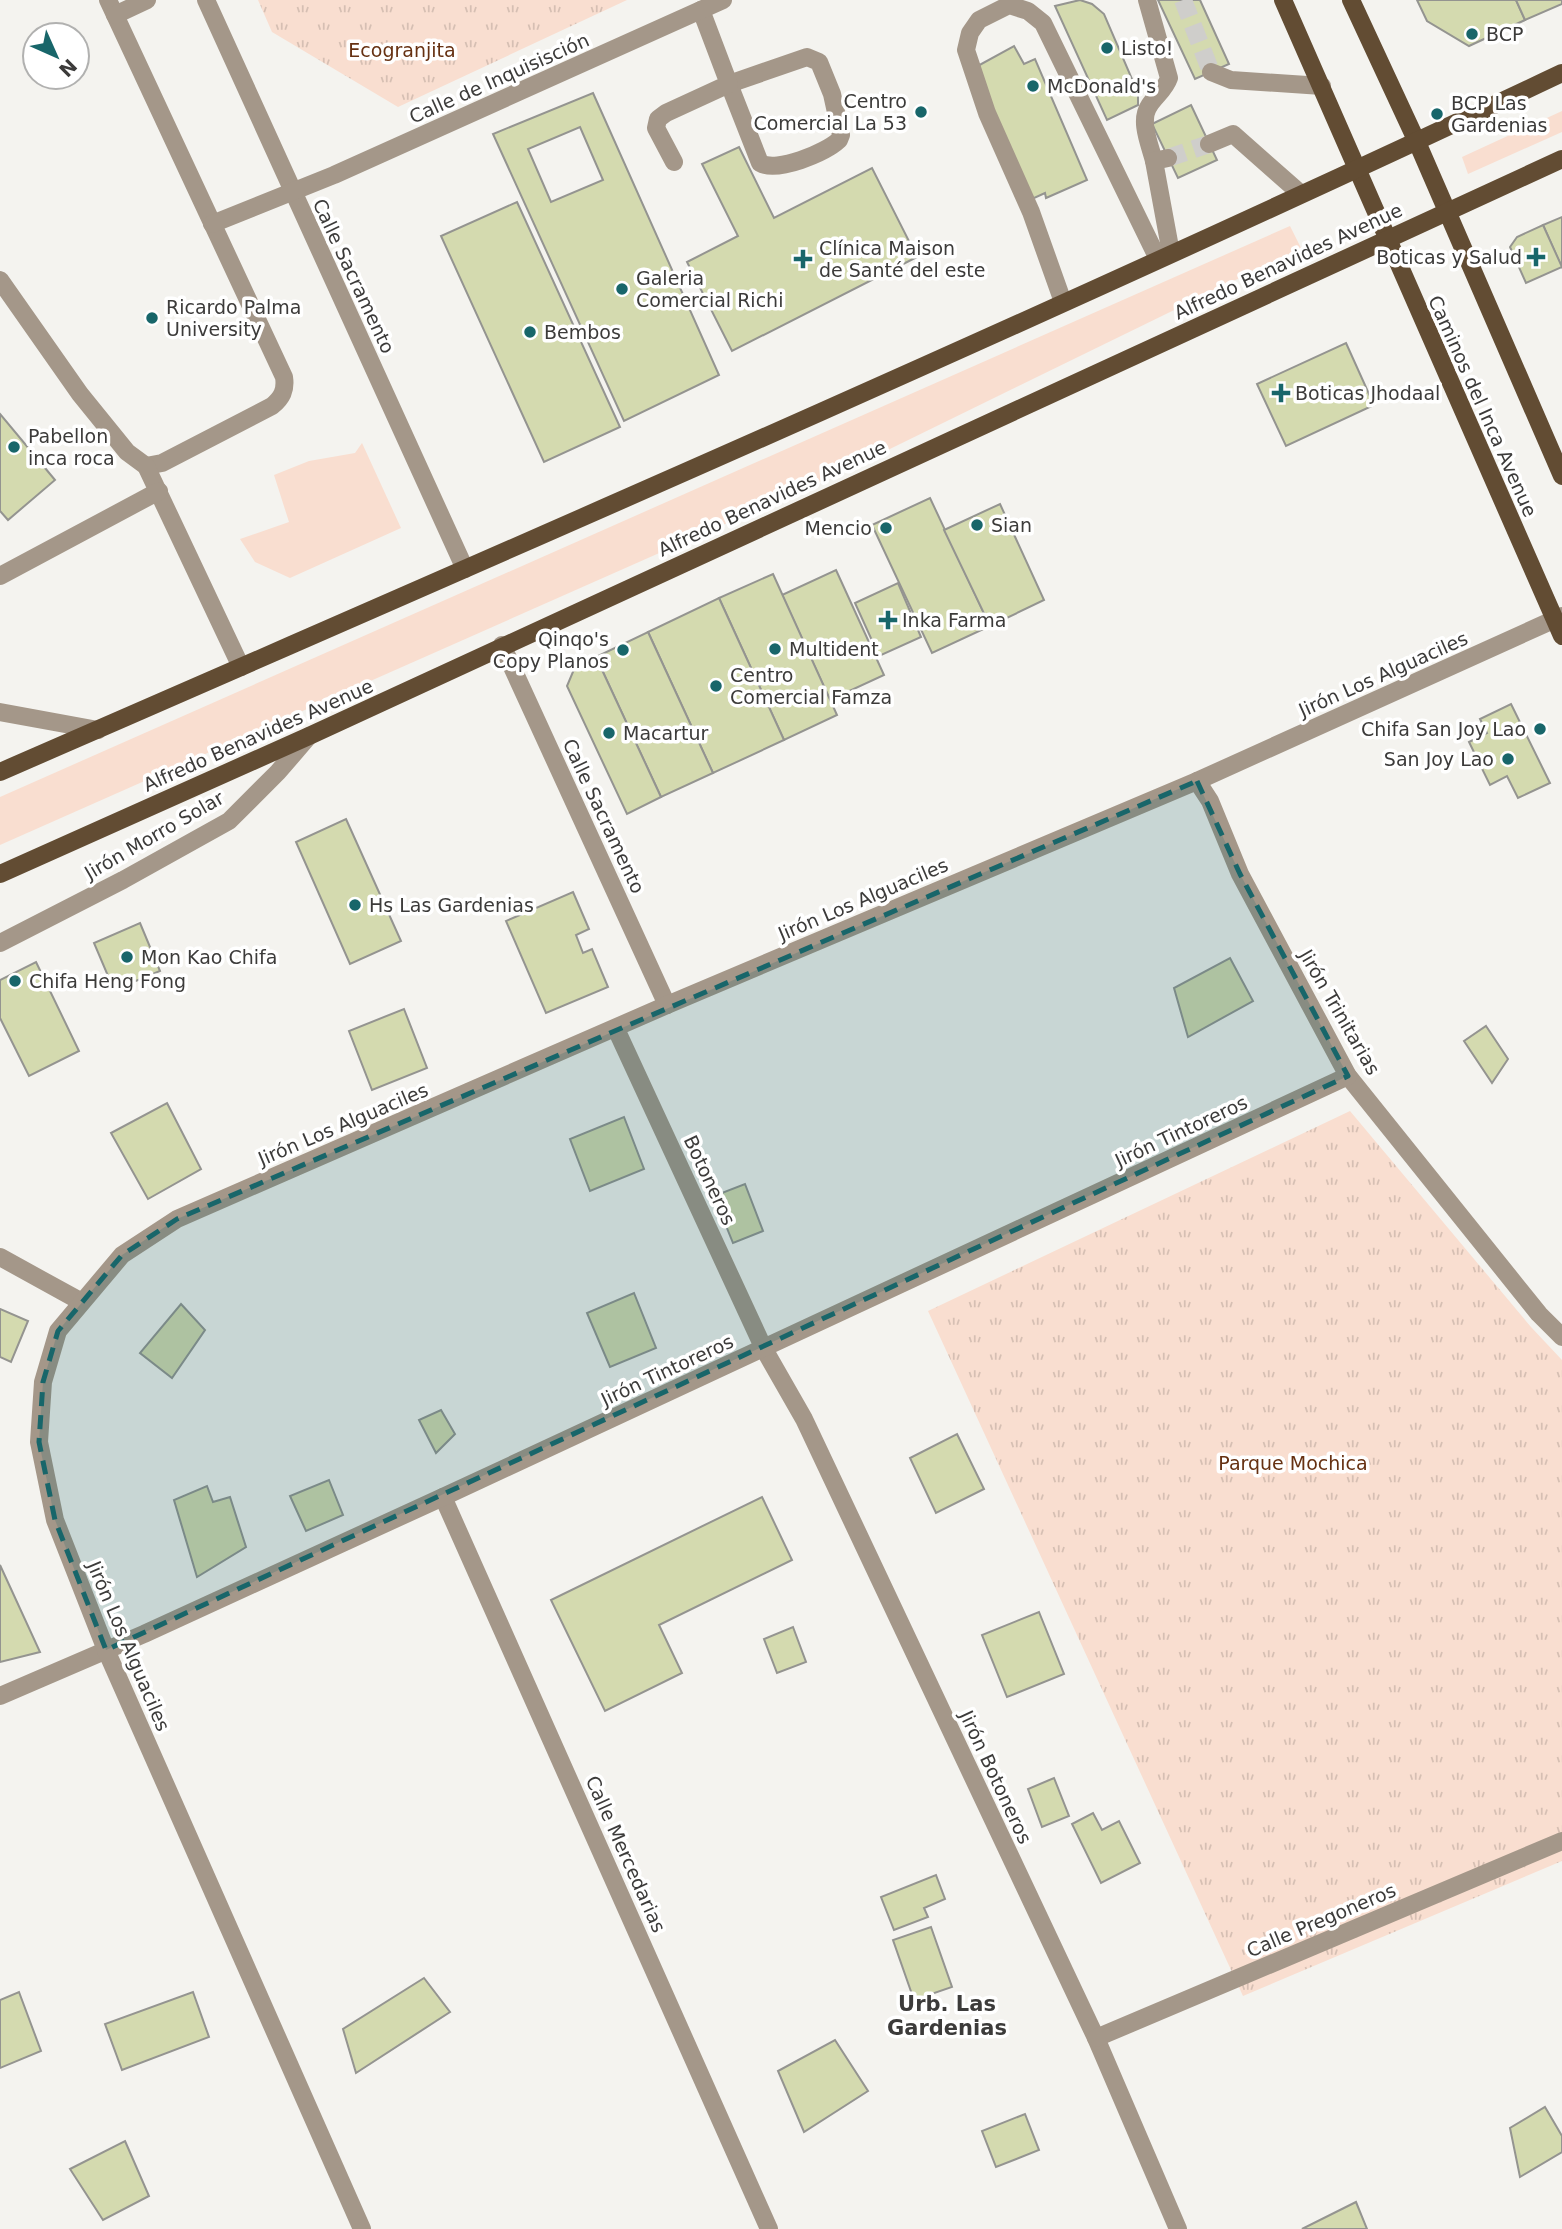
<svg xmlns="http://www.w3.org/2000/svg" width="1562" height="2229" font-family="'DejaVu Sans',sans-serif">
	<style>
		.grass { fill: #f9ded0 }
		.park { fill: url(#park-tufts) }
		.building { fill: #d4daaf; stroke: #949490; stroke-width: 2; fill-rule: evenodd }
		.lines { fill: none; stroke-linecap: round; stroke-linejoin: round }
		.minor-tunnel { stroke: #cfcecb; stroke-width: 18; stroke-dasharray: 18 9; stroke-linecap: butt }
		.minor { stroke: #a49789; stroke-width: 18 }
		.major { stroke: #624c33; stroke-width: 18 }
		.marked { fill: #18666a; fill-opacity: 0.2; stroke: #18666a; stroke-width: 5; stroke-dasharray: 14 9; stroke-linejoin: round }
		.poi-dot { fill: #18666a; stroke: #fff; stroke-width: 2.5 }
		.labels { text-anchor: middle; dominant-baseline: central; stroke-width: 7; stroke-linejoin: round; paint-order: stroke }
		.poi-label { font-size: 19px; fill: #3c3b3a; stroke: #fff; text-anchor: start }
		.park-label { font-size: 19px; fill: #663112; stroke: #fff }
		.street-label { font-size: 19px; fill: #3c3b3a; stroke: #fff }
		.neighbourhood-label { font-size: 21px; font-weight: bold; fill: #3c3b3a; stroke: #fff }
	</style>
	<defs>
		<pattern id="park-tufts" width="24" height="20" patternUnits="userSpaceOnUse" patternTransform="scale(1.75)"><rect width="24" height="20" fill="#f9ded0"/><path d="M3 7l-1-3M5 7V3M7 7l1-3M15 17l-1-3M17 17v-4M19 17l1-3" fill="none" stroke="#d6bfb3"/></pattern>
	</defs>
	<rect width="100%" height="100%" fill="#f4f3ef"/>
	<g class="grass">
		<path d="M1562 111V132L1468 174 1462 157Z"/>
		<path d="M1290 226 1301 248 849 469 0 845V797Z"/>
		<path d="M362 443 401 528 290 578 255 562 240 539 289 522 274 475 309 461 355 453Z"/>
	</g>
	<g class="park">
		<path d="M258 0H627L398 107 272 32Z"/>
		<path d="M1350 1111 1531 1327 1562 1360V1861L1243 1996 928 1311Z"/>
	</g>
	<g class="building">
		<path d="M1080 0 1092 4 1104 14 1138 93V105L1107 120 1055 6Z"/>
		<path d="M1158 0H1200L1229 64 1195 79Z"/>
		<path d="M1417 0H1516L1525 20 1469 46 1427 21Z"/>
		<path d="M1516 0H1562V4L1525 20Z"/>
		<path d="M1014 46 1024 64 1035 59 1087 180 1046 198 1045 193 1032 199 974 68Z"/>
		<path d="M593 93 719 375 624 421 493 134ZM580 127 603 180 551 202 528 149Z"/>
		<path d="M1191 105 1217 160 1178 178 1152 124Z"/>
		<path d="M739 147 774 218 872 168 917 257 732 351 687 262 738 236 702 164Z"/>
		<path d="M517 202 620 427 544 462 441 236Z"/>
		<path d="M1562 217V268L1543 225Z"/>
		<path d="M1543 225 1562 267 1526 283 1510 247 1517 237Z"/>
		<path d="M1346 343 1374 405 1286 446 1257 384Z"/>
		<path d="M0 414 55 480 8 520 0 511Z"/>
		<path d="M930 498 990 626 932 653 872 525Z"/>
		<path d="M1000 504 1044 600 990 626 944 530Z"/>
		<path d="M836 570 884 675 830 700 782 595Z"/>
		<path d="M773 574 837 715 784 740 719 598Z"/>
		<path d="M898 583 921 637 879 656 855 603Z"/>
		<path d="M719 598 784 740 713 773 648 632Z"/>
		<path d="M648 632 713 773 661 797 596 657Z"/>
		<path d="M596 657 661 797 627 814 567 686 575 667Z"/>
		<path d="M1511 704 1550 783 1518 798 1507 776 1490 785 1469 742 1487 733 1480 719Z"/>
		<path d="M346 819 401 941 350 964 296 842Z"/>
		<path d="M573 892 589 929 576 935 583 953 592 949 608 987 546 1013 506 921Z"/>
		<path d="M140 923 160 971 114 990 94 943Z"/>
		<path d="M1230 958 1253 1001 1188 1037 1174 988Z"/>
		<path d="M36 962 79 1051 29 1076 0 1018V980Z"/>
		<path d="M404 1009 427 1068 372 1090 349 1031Z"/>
		<path d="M1486 1026 1508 1059 1492 1083 1464 1041Z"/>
		<path d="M167 1103 201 1169 148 1199 111 1133Z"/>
		<path d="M624 1117 644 1169 590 1191 570 1139Z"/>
		<path d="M745 1184 763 1231 733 1243 714 1196Z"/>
		<path d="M634 1293 656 1348 610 1367 587 1313Z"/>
		<path d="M181 1304 205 1330 172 1378 140 1353Z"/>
		<path d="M0 1309 28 1321 11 1362 0 1357Z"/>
		<path d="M441 1410 455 1434 436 1453 419 1420Z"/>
		<path d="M957 1434 984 1489 936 1513 910 1458Z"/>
		<path d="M329 1480 343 1515 306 1531 290 1496Z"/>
		<path d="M207 1486 213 1502 230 1497 246 1547 197 1577 174 1500Z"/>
		<path d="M762 1497 792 1560 659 1625 682 1673 605 1711 551 1600Z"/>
		<path d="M0 1565 40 1652 0 1662Z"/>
		<path d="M1039 1612 1064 1674 1007 1697 982 1635Z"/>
		<path d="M793 1627 806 1662 777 1673 764 1639Z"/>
		<path d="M1054 1778 1069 1816 1042 1827 1028 1789Z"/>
		<path d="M1093 1813 1102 1830 1119 1821 1140 1863 1101 1883 1072 1824Z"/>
		<path d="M936 1875 945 1899 924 1908 928 1917 894 1930 881 1897Z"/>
		<path d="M931 1927 952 1987 914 2000 893 1940Z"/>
		<path d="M424 1978 450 2012 356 2073 343 2029Z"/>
		<path d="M19 1992 41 2051 0 2068V2000Z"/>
		<path d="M193 1992 209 2037 122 2070 105 2024Z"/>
		<path d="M835 2040 868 2091 804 2132 778 2071Z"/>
		<path d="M1545 2107 1562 2136V2152L1520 2177 1510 2128Z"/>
		<path d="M1025 2114 1039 2150 996 2167 982 2131Z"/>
		<path d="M125 2141 149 2196 103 2220 70 2169Z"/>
		<path d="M1356 2202 1367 2229H1302Z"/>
	</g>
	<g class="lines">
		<g class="minor-tunnel">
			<path d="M1183 0 1211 72"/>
			<path d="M1168 158 1209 144"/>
		</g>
		<g class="minor">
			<path d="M108 0 284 377C286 390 282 398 272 406L162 463 146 466"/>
			<path d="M206 0 465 569"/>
			<path d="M1147 0 1169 78C1165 90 1155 96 1149 106 1139 121 1150 145 1154 161"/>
			<path d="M115 15 147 0"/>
			<path d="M807 57 819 62 832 94 841 135 839 140C825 153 777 173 760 163L729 84Z"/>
			<path d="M1211 72 1231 80 1322 86"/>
			<path d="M1209 144 1233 134 1301 194"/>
			<path d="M1168 158 1154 161 1171 253"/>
			<path d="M674 162 656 128 658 119 666 113 729 84 701 10"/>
			<path d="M212 224 334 175 723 0"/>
			<path d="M0 280 80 394 127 452 146 466 241 667"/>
			<path d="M1063 302 1031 212 987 113 966 50 970 33 979 20 1009 5 1028 11 1043 23 1158 259"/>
			<path d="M0 576 159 491"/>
			<path d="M502 645 667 1005"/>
			<path d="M0 712 98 730"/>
			<path d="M1197 781 1210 801 1240 874 1348 1076 1539 1314 1562 1337"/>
			<path d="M0 943 123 880 229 821 278 772 309 736"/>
			<path d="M616 1029 764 1349 804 1419 1096 2038 1178 2229"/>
			<path d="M0 1257 80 1301"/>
			<path d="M443 1497 769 2229"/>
			<path d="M0 1696 144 1634 443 1497 1348 1076"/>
			<path d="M1096 2038 1562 1841"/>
			<path d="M362 2229 106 1650 55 1520 39 1442 43 1382 58 1331 122 1255 177 1219 667 1005 1197 781 1562 616"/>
		</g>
		<g class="major">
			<path d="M1283 0 1562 636"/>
			<path d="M1351 0 1417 142 1562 476"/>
			<path d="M0 772C523 544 1046 317 1562 73"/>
			<path d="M0 874 309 736 1562 159"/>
		</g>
	</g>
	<path class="marked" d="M1197 781 1240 874 1348 1076 106 1650 55 1520 39 1442 43 1382 58 1331 122 1255 177 1219Z"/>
	<g class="poi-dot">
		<circle cx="1472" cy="34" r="7"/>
		<circle cx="1107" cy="48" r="7"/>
		<circle cx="1033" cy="86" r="7"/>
		<circle cx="921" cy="112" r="7"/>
		<circle cx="1437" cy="114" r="7"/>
		<path d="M1532.5 246.5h7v7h7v7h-7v7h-7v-7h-7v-7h7z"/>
		<path d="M799.5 248.5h7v7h7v7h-7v7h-7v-7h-7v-7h7z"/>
		<circle cx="622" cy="289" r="7"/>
		<circle cx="152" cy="318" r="7"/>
		<circle cx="530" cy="332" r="7"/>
		<path d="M1277.5 382.5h7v7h7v7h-7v7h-7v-7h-7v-7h7z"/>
		<circle cx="14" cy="447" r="7"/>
		<circle cx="977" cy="525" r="7"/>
		<circle cx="886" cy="528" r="7"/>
		<path d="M884.5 609.5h7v7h7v7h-7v7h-7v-7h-7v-7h7z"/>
		<circle cx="775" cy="649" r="7"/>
		<circle cx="623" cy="650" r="7"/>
		<circle cx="716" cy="686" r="7"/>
		<circle cx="1540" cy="729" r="7"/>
		<circle cx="609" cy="733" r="7"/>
		<circle cx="1508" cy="759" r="7"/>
		<circle cx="355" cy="905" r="7"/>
		<circle cx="127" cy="957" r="7"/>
		<circle cx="15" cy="981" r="7"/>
	</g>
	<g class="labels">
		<g class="poi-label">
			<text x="1486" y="34">BCP</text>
			<text x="1121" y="48">Listo!</text>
			<text x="1047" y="86">McDonald's</text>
			<text x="907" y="101" text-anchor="end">Centro<tspan x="907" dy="22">Comercial La 53</tspan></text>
			<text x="1451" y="103">BCP Las<tspan x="1451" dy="22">Gardenias</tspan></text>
			<text x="819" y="248">Clínica Maison<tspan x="819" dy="22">de Santé del este</tspan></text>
			<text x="1522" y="257" text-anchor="end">Boticas y Salud</text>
			<text x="636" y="278">Galeria<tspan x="636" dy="22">Comercial Richi</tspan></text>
			<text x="166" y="307">Ricardo Palma<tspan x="166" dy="22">University</tspan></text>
			<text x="544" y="332">Bembos</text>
			<text x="1295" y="393">Boticas Jhodaal</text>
			<text x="28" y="436">Pabellon<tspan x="28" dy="22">inca roca</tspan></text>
			<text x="991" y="525">Sian</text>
			<text x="872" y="528" text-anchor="end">Mencio</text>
			<text x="902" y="620">Inka Farma</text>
			<text x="609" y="639" text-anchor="end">Qinqo's<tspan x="609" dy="22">Copy Planos</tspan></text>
			<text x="789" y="649">Multident</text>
			<text x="730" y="675">Centro<tspan x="730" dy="22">Comercial Famza</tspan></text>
			<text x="1526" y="729" text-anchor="end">Chifa San Joy Lao</text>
			<text x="623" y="733">Macartur</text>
			<text x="1494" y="759" text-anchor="end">San Joy Lao</text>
			<text x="369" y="905">Hs Las Gardenias</text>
			<text x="141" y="957">Mon Kao Chifa</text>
			<text x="29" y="981">Chifa Heng Fong</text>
		</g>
		<g class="park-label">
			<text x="402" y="50">Ecogranjita</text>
			<text x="1293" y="1463">Parque Mochica</text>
		</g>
		<g class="street-label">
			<text transform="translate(499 78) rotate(-24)">Calle de Inquisisción</text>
			<text transform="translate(1288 261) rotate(-25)">Alfredo Benavides Avenue</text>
			<text transform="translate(354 276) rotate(65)">Calle Sacramento</text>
			<text transform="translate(1483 406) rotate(66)">Caminos del Inca Avenue</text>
			<text transform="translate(772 498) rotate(-25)">Alfredo Benavides Avenue</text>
			<text transform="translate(1383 674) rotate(-24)">Jirón Los Alguaciles</text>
			<text transform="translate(258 735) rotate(-24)">Alfredo Benavides Avenue</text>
			<text transform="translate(604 816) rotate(65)">Calle Sacramento</text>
			<text transform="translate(154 835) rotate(-30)">Jirón Morro Solar</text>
			<text transform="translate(863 899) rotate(-23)">Jirón Los Alguaciles</text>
			<text transform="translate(1340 1012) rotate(60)">Jirón Trinitarias</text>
			<text transform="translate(343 1124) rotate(-23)">Jirón Los Alguaciles</text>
			<text transform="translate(1181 1131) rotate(-25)">Jirón Tintoreros</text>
			<text transform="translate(710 1180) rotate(65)">Botoneros</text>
			<text transform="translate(667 1370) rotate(-25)">Jirón Tintoreros</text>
			<text transform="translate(129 1646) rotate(67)">Jirón Los Alguaciles</text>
			<text transform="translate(996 1777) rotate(65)">Jirón Botoneros</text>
			<text transform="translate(626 1854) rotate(66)">Calle Mercedarias</text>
			<text transform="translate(1321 1920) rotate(-23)">Calle Pregoneros</text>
		</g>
		<g class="neighbourhood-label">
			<text x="947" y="2004">Urb. Las<tspan x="947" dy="24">Gardenias</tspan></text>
		</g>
	</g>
	<g transform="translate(56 56) rotate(135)"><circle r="33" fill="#ffffff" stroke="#b1b1b0" stroke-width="2"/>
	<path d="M0-5L12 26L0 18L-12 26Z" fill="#18666a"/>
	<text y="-10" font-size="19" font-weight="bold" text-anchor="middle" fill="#3c3b3a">N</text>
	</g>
</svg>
